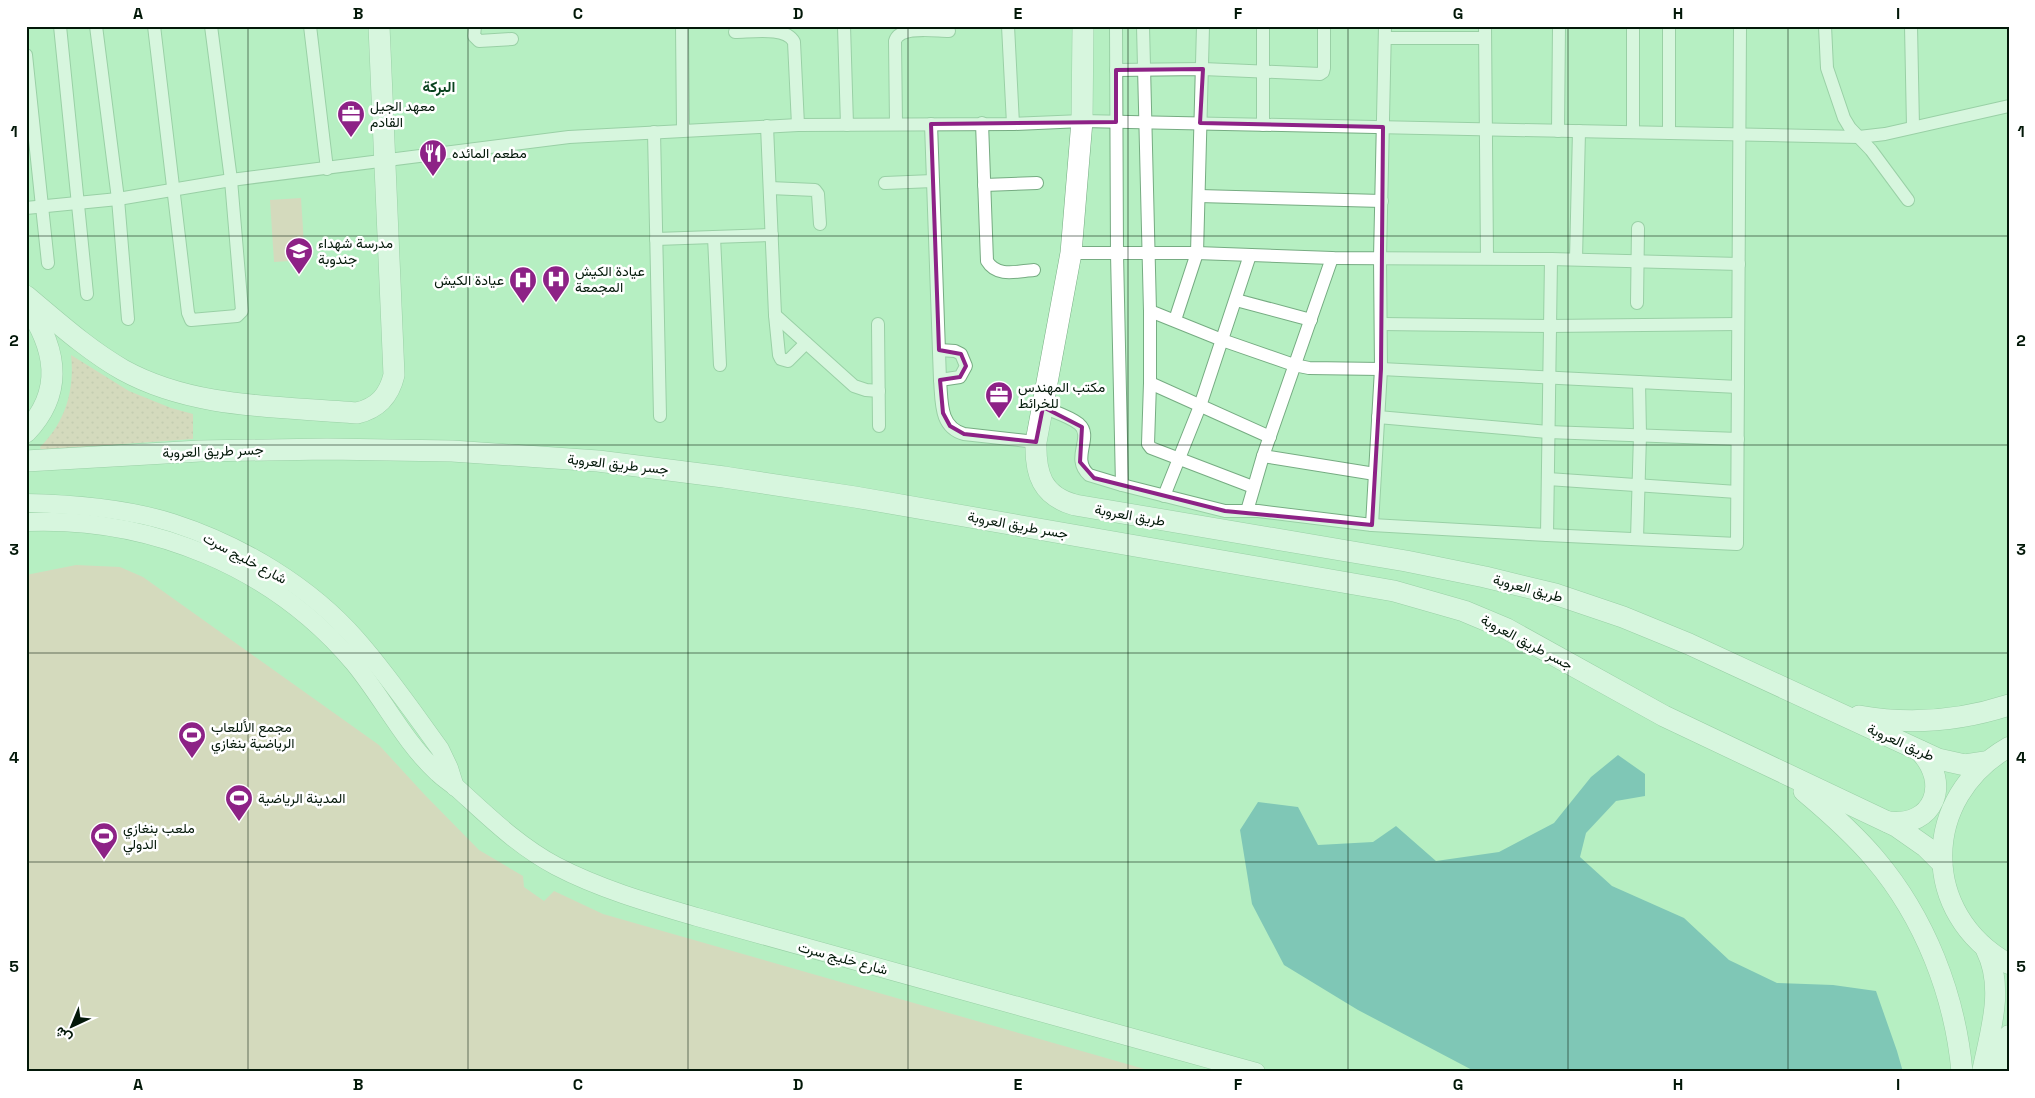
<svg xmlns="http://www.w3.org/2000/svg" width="2035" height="1098" font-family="'Space Grotesk',Vazirmatn,sans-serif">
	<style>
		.grass { fill: url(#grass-dots) }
		.pitch { fill: #f9c1b7 }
		.water { fill: #3d97a6 }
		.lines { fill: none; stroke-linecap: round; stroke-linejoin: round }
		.minor-casing { stroke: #76ac82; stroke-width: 14 }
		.secondary-casing { stroke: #76ac82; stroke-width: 19 }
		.primary-casing { stroke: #76ac82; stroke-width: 21 }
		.trunk-casing { stroke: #76ac82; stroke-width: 22 }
		.minor { stroke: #fff; stroke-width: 12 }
		.secondary { stroke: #fff; stroke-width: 18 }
		.primary { stroke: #fff; stroke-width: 20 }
		.trunk { stroke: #fff; stroke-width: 21 }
		.marked { fill: none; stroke: #8d2286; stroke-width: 4; stroke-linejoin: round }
		.grid { fill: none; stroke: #031809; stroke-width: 1; stroke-opacity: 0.55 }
		.labels { text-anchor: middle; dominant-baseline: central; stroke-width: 5; stroke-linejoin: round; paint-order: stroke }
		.poi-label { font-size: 14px; fill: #031809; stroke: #fff; text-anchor: start }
		.street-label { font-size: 14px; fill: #031809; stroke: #fff }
		.neighbourhood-label { font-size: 15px; font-weight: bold; fill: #0b4420; stroke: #fff }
		.neatline { fill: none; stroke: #031809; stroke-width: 2 }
		.grid-label { font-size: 16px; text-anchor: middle; font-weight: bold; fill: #031809 }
	</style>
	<defs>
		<pattern id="grass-dots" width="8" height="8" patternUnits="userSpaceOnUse" patternTransform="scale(1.25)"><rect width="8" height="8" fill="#f9c1b7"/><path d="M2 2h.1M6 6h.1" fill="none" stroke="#d4a59c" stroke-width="1.8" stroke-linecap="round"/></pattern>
	</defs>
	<rect width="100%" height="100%" fill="#b6efc2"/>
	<path class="grass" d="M71 355 129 391 171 408 193 414V439L41 450 40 447C65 423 75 390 71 355Z"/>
	<g class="pitch">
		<path d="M301 198 305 260 274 262 270 200Z"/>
		<path d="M76 565 120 567 143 577 379 745 424 794 479 850 523 876 524 887 544 901 554 891 603 914 1155 1072H26V575Z"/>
	</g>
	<path class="water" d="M1618 755 1645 774V796L1616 801 1586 833 1580 857 1612 886 1684 918 1729 960 1777 983 1833 985 1876 991 1897 1051 1903 1072H1476L1358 1010 1284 965 1252 904 1240 830 1258 802 1298 807 1318 845 1373 842 1396 826 1436 861 1499 852 1554 823 1591 777Z"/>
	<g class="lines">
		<g class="minor-casing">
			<g id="minor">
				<path d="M60 26 87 294"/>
				<path d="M96 26 118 199 128 319"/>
				<path d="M154 26 188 313 191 320 237 316 242 311 231 180 211 26"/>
				<path d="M310 26 327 169"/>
				<path d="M475 26 474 36 479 41 512 39"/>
				<path d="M682 26 683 130"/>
				<path d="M844 26 847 125"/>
				<path d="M1008 26 1013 124"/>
				<path d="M1116 26 1117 254 1122 485"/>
				<path d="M1143 26 1150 311V383L1148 444 1151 448 1253 487"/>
				<path d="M1485 26 1487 258"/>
				<path d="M1633 26V132"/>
				<path d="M1669 26V133"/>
				<path d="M1825 26 1827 68 1844 118 1850 128 1871 150 1908 200"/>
				<path d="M1911 26 1913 127"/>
				<path d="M735 32C751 32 786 26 794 42L798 125"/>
				<path d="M1385 38H1484"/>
				<path d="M26 55 48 263"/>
				<path d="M1116 70 1203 69 1320 74 1323 72 1324 68V26"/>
				<path d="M982 123 987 261C997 278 1018 271 1034 270"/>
				<path d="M896 124 895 41C900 25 934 31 949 31"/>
				<path d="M931 124 940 380C942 401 939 427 964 434L1036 442"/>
				<path d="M1263 125V26"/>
				<path d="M767 126 775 315 779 355 781 359 788 361 806 343"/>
				<path d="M1558 131 1559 26"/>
				<path d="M654 132 660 416"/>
				<path d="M885 183 933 181"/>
				<path d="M984 185 1037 183"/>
				<path d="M770 188 815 190 818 194 820 224"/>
				<path d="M1199 196 1382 201"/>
				<path d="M26 208 118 199 231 180 569 137 798 125 1013 124 1082 121 1859 137 1885 134 2009 106"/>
				<path d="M714 237 720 365"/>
				<path d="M656 239 772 235"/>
				<path d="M1071 253H1197L1332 258 1551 259 1739 264"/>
				<path d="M1576 259 1579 131"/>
				<path d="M1236 300 1311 320"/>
				<path d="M1637 303 1638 228"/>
				<path d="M1150 311 1222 340 1294 365 1309 368 1381 369 1738 387"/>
				<path d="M775 315 854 386 866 390 879 391"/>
				<path d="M1175 320 1197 253 1203 26"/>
				<path d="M878 324 879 426"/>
				<path d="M1381 324 1550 326 1738 324"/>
				<path d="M939 350 955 351 961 354 966 366 960 377 940 380"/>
				<path d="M1150 383 1270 437"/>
				<path d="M1043 407C1054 412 1069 416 1079 424 1094 437 1070 458 1089 475L1122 485 1225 511H1258L1372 525 1547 535 1737 544 1740 26"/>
				<path d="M1378 417 1548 432 1738 439"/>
				<path d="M1263 456 1375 474"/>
				<path d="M1548 479 1737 492"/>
				<path d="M1164 496 1200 406 1250 255"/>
				<path d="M1247 511 1263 456 1332 258"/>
				<path d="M1372 525 1381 369 1380 258 1385 26"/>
				<path d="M1547 535 1551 259"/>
				<path d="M1637 539 1640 435 1639 382"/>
			</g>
		</g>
		<g class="secondary-casing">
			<g id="secondary">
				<path d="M26 503C75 504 126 508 173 523 241 545 310 586 357 640 387 674 413 712 440 749L449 768 455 787"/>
				<path d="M26 522C151 517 273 567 354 663 383 698 404 742 438 773 444 779 451 783 457 788 488 816 518 846 556 866 600 889 649 903 697 917L1256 1072"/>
			</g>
		</g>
		<g class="primary-casing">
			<g id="primary">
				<path d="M2009 747C1921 797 1919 914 2009 964"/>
				<path d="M1982 1072C1990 1032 2005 988 1986 950"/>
				<path d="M2001 1072 2009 1035"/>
			</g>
		</g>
		<g class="trunk-casing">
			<g id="trunk">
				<path d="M1083 26 1082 121 1071 253 1036 442C1035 474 1042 496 1075 505L1406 561 1485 577 1555 594 1623 617 1689 644 1938 759 1965 765 1985 762"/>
				<path d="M26 296C57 322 88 350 123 370 194 409 278 406 357 413 378 408 389 396 394 375L379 26"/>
				<path d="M26 304C56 347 65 391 26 432"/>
				<path d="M26 461 200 451 327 449 452 451 598 461 724 477 855 497 1394 591 1464 611 1507 629 1664 716 1896 826 1926 847 1942 863"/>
				<path d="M1859 716C1910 725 1960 721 2009 705"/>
				<path d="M1804 791C1829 812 1854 834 1875 859 1925 918 1955 995 1962 1072"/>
				<path d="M1888 822C1934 828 1951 783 1920 751"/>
			</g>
		</g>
		<use href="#minor" class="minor"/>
		<use href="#secondary" class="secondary"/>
		<use href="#primary" class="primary"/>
		<use href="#trunk" class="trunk"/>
	</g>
	<path d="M0 0H2035V1098H0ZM1203 69 1200 123 1383 127 1381 369 1372 525 1225 511 1094 478 1080 462 1082 427 1043 407 1036 442 964 434 950 426 943 413 940 380 960 377 966 366 961 354 939 350 931 124 1116 122V70Z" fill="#b6efc2" fill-opacity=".55" fill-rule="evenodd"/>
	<path class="marked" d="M1203 69 1200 123 1383 127 1381 369 1372 525 1225 511 1094 478 1080 462 1082 427 1043 407 1036 442 964 434 950 426 943 413 940 380 960 377 966 366 961 354 939 350 931 124 1116 122V70Z"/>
	<path class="grid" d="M248 26V1072M468 26V1072M688 26V1072M908 26V1072M1128 26V1072M1348 26V1072M1568 26V1072M1788 26V1072M26 236H2009M26 445H2009M26 653H2009M26 862H2009"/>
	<defs>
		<g id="office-pin" transform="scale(1.4375)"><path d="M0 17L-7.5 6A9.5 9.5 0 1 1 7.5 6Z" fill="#8d2286" stroke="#fff"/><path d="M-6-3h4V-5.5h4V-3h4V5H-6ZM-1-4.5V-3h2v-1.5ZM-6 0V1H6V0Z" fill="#fff"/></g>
		<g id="restaurant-pin" transform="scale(1.4375)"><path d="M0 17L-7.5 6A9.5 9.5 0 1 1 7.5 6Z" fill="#8d2286" stroke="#fff"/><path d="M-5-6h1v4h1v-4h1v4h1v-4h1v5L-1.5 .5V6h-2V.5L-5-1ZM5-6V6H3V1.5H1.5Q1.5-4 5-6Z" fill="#fff"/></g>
		<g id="school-pin" transform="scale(1.4375)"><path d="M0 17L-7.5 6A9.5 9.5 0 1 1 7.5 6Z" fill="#8d2286" stroke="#fff"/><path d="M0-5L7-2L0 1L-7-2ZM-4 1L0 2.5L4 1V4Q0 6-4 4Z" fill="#fff"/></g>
		<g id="hospital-pin" transform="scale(1.4375)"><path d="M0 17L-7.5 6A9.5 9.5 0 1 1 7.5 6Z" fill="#8d2286" stroke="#fff"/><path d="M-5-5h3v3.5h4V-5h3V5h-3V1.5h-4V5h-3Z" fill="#fff"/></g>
		<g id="stadium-pin" transform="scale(1.4375)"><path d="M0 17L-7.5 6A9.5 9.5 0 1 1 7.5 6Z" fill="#8d2286" stroke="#fff"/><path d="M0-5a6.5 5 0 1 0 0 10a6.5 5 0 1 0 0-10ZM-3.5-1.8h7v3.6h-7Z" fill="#fff"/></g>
	</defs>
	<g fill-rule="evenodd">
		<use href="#office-pin" x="351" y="114"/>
		<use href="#restaurant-pin" x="433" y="153"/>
		<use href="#school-pin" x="299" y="251"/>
		<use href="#hospital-pin" x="556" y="279"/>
		<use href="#hospital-pin" x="523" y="280"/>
		<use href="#office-pin" x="999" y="395"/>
		<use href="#stadium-pin" x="192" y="735"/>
		<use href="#stadium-pin" x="239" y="798"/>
		<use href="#stadium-pin" x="104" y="836"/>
	</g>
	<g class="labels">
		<g class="poi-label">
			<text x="370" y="106">معهد الجيل<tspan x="370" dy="16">القادم</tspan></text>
			<text x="452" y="153">مطعم المائده</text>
			<text x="318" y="243">مدرسة شهداء<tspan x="318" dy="16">جندوبة</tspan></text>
			<text x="575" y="271">عيادة الكيش<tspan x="575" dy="16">المجمعة</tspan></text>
			<text x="504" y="280" text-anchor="end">عيادة الكيش</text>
			<text x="1018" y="387">مكتب المهندس<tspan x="1018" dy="16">للخرائط</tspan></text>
			<text x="211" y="727">مجمع الأللعاب<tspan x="211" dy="16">الرياضية بنغازي</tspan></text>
			<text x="258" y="798">المدينة الرياضية</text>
			<text x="123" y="828">ملعب بنغازي<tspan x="123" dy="16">الدولي</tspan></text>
		</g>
		<g class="street-label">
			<text transform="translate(213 451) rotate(-2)">جسر طريق العروبة</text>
			<text transform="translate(618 464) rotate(6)">جسر طريق العروبة</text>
			<text transform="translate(1130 515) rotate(10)">طريق العروبة</text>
			<text transform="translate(1018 525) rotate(10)">جسر طريق العروبة</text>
			<text transform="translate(245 558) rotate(28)">شارع خليج سرت</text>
			<text transform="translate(1528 588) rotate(15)">طريق العروبة</text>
			<text transform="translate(1527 642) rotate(28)">جسر طريق العروبة</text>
			<text transform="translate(1901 742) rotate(24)">طريق العروبة</text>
			<text transform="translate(843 958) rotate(15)">شارع خليج سرت</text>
		</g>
		<g class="neighbourhood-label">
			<text x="439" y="86">البركة</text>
		</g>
	</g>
	<rect width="2035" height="1098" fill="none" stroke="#ffffff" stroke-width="55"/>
	<g transform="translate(72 1026) rotate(224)" stroke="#ffffff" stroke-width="4" paint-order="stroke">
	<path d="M0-4L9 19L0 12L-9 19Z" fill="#031809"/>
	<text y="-8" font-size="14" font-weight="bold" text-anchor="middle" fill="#031809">ش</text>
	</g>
	<rect x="28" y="28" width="1980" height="1042" class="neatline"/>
	<g class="grid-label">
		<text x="138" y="19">A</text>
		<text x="358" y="19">B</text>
		<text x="578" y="19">C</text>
		<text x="798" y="19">D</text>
		<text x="1018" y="19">E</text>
		<text x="1238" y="19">F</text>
		<text x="1458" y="19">G</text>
		<text x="1678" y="19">H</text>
		<text x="1898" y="19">I</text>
		<text x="14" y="137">1</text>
		<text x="2021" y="137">1</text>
		<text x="14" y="346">2</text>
		<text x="2021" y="346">2</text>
		<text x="14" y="555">3</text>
		<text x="2021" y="555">3</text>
		<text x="14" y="763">4</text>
		<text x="2021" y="763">4</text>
		<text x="14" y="972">5</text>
		<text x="2021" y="972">5</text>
		<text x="138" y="1090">A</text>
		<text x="358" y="1090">B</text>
		<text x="578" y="1090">C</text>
		<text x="798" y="1090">D</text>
		<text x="1018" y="1090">E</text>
		<text x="1238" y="1090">F</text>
		<text x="1458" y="1090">G</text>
		<text x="1678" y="1090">H</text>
		<text x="1898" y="1090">I</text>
	</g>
</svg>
